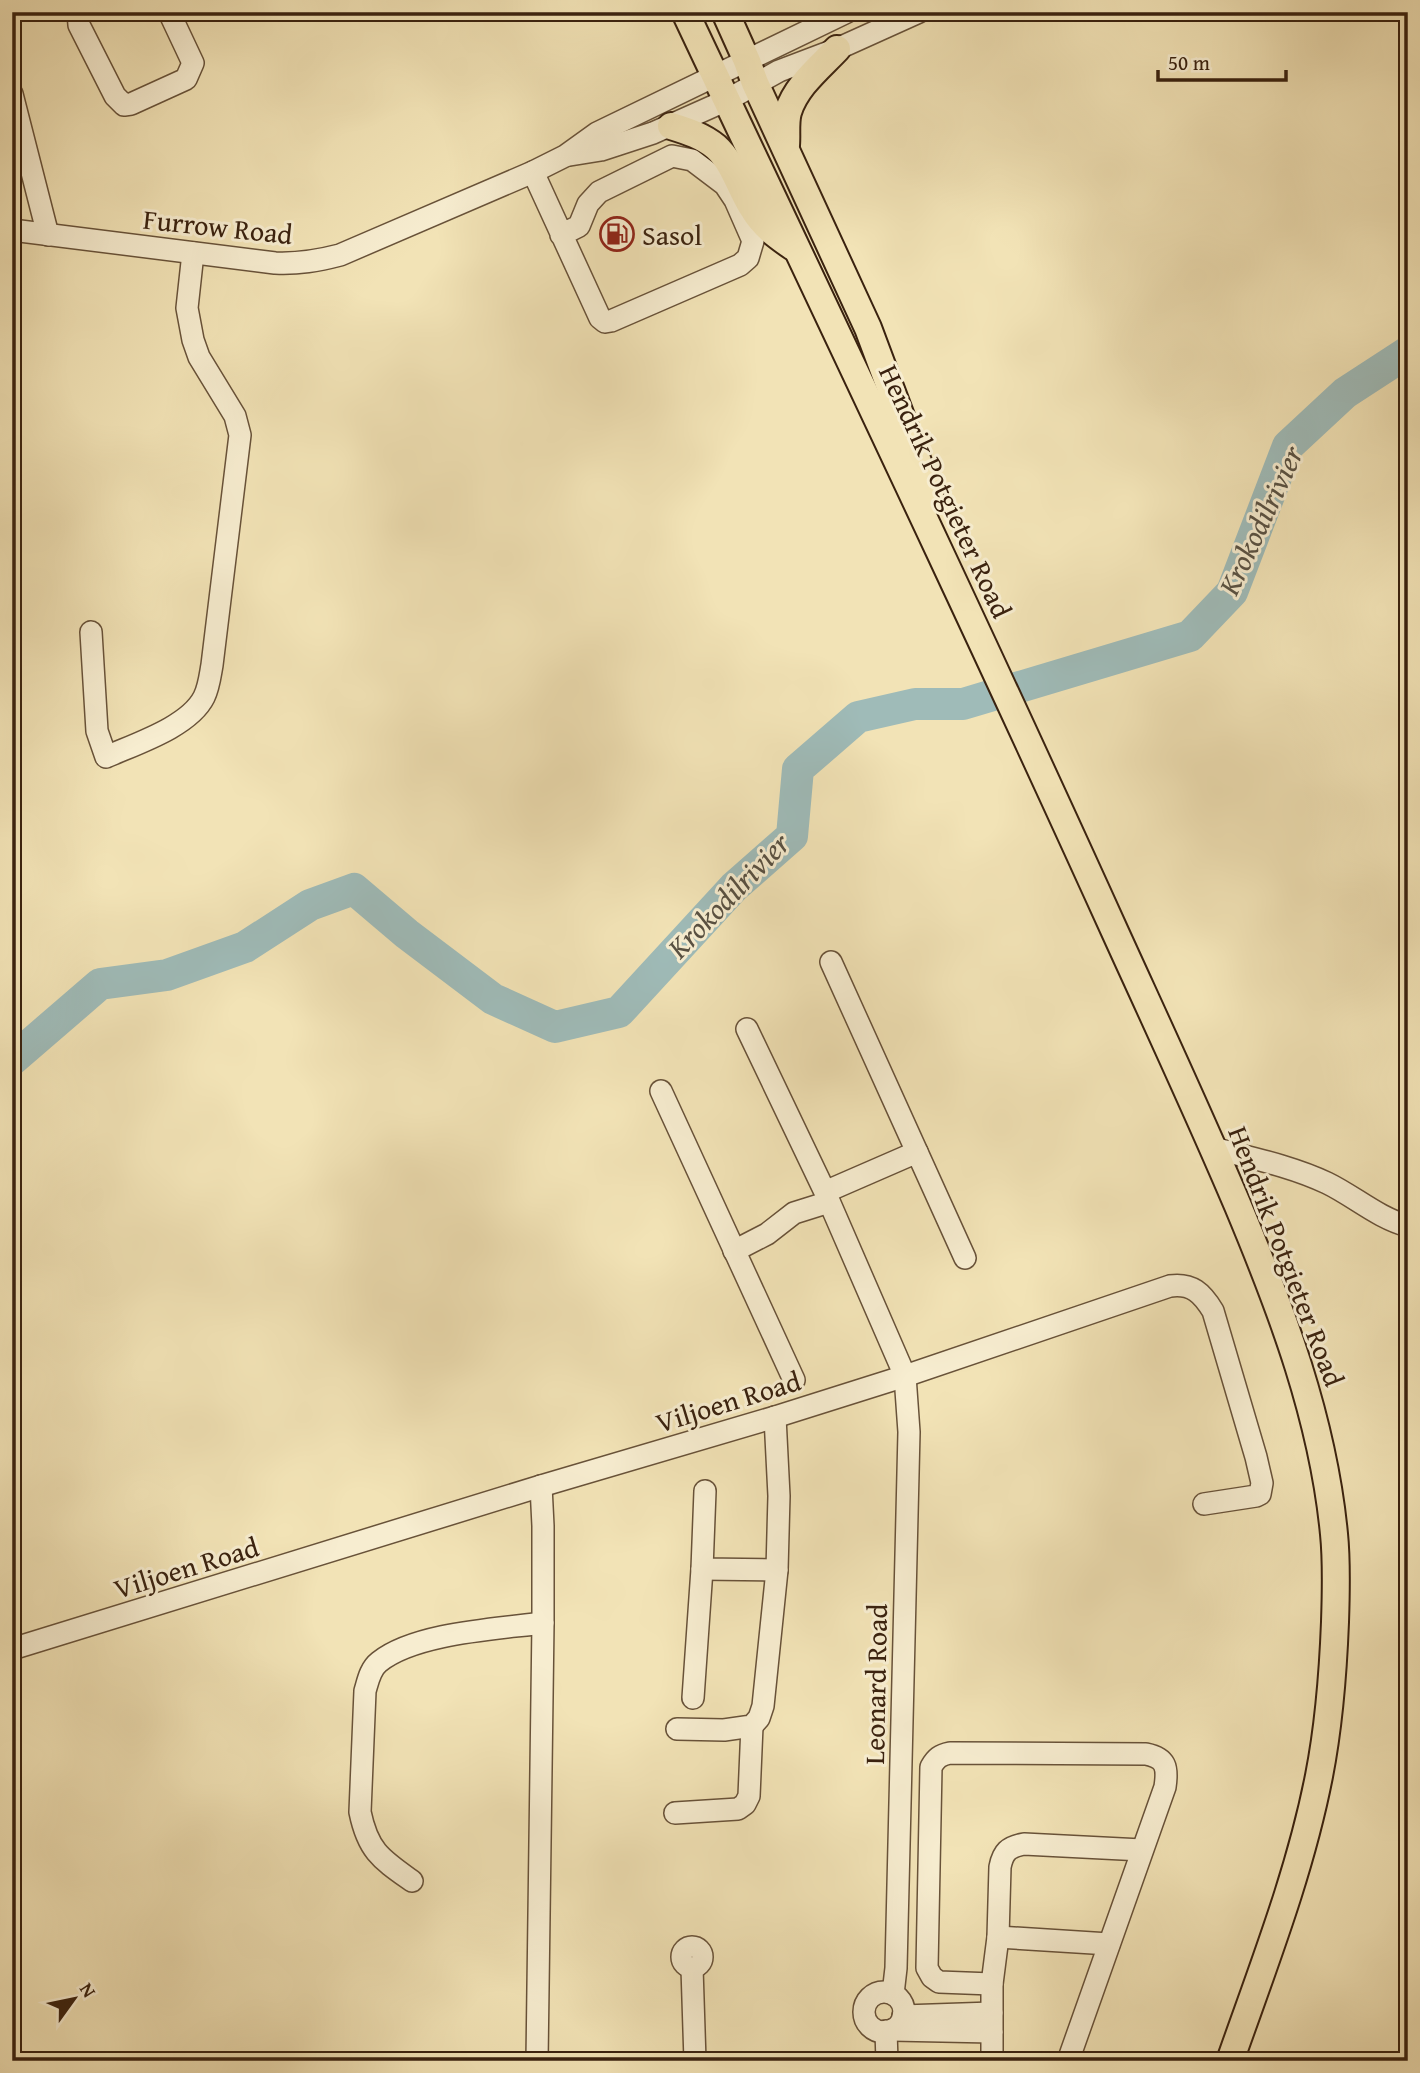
<svg xmlns="http://www.w3.org/2000/svg" width="1420" height="2073" font-family="'Gentium Book Plus',serif">
	<style>
		.lines { fill: none; stroke-linecap: round; stroke-linejoin: round }
		.river { stroke: #9fbbb8; stroke-width: 32 }
		.minor-casing { stroke: #685239; stroke-width: 24 }
		.major-casing { stroke: #3a220f; stroke-width: 30 }
		.minor { stroke: #f7edd0; stroke-width: 21 }
		.major { stroke: #f2e3b6; stroke-width: 26 }
		.labels { text-anchor: middle; dominant-baseline: central; stroke-width: 6; stroke-linejoin: round; paint-order: stroke }
		.street-label { font-size: 28px; fill: #3a220f; stroke: #f7edd0 }
		.poi-label { font-size: 28px; fill: #3a220f; stroke: #f7edd0; text-anchor: start }
		.water-label { font-size: 30px; font-style: italic; fill: #585042; stroke: #f7edd0 }
	</style>
	<rect width="100%" height="100%" fill="#f2e3b6"/>
	<filter id="stains"><feTurbulence type="fractalNoise" baseFrequency=".00286" numOctaves="4"/><feColorMatrix values="0 0 0 0 .2 0 0 0 0 .09 0 0 0 0 .02 0 0 0 .5 -.17"/></filter>
	<radialGradient id="worn" r=".72"><stop offset=".6" stop-color="#630" stop-opacity="0"/><stop offset="1" stop-color="#630" stop-opacity=".3"/></radialGradient>
	<g class="lines">
		<path class="river" d="M12 1060 100 984 167 975 245 947 310 905 354 889 407 934 493 999 555 1027 619 1012 734 887 792 836 798 769 858 717 915 704H963L1190 636 1232 592 1288 446 1345 393 1408 352"/>
		<g class="minor-casing">
			<g id="minor">
				<path d="M78 12 79 25 115 96 124 105 131 104 186 79 193 63 169 12"/>
				<path d="M12 94 48 235"/>
				<path d="M570 155 601 150 653 133 727 100 779 71 837 49 919 12"/>
				<path d="M533 172 600 318 605 322 611 321 740 265 748 258 753 241 735 200 725 185 692 160 672 156 599 192 588 204 579 226 561 235"/>
				<path d="M12 230 275 263C299 264 317 261 340 255L533 172 565 156 597 133 847 12"/>
				<path d="M91 632 97 731 106 757C135 744 189 727 204 697 209 687 210 676 212 665L240 435 235 416 199 357 193 340 187 308 193 253"/>
				<path d="M831 962 917 1152"/>
				<path d="M747 1029 825 1192 905 1376 909 1432 896 1968 893 1994"/>
				<path d="M661 1091 794 1380"/>
				<path d="M1213 1148C1251 1158 1291 1166 1327 1183 1354 1196 1378 1218 1408 1226"/>
				<path d="M825 1192 917 1152 965 1258"/>
				<path d="M734 1251 767 1234 794 1213 829 1202"/>
				<path d="M705 1491 702 1569 777 1570"/>
				<path d="M12 1649 541 1486 775 1417 905 1376 1170 1286C1192 1283 1202 1293 1213 1311L1256 1457 1262 1483 1260 1494 1256 1496 1204 1504"/>
				<path d="M693 1698 702 1569"/>
				<path d="M677 1729 724 1730 752 1726 759 1718 763 1706 777 1570 779 1496 775 1417"/>
				<path d="M675 1813 738 1809 745 1804 749 1796 752 1726"/>
				<path d="M412 1881C381 1859 368 1851 360 1812L365 1691C368 1681 370 1669 379 1662 415 1633 497 1629 543 1623"/>
				<path d="M998 1937 1109 1944"/>
				<circle cx="692" cy="1957" r="10"/>
				<path d="M692 1968 695 2061"/>
				<path d="M992 1984 939 1982 932 1977 927 1968 931 1767C936 1758 940 1755 950 1753L1146 1754C1166 1758 1168 1767 1165 1787L1068 2061"/>
				<circle cx="884" cy="2012" r="20"/>
				<path d="M903 2016 992 2013"/>
				<path d="M892 2030 992 2032"/>
				<path d="M886 2031 887 2061"/>
				<path d="M537 2061 543 1623V1526L541 1486"/>
				<path d="M992 2061V1984L998 1937 1000 1867C1003 1852 1008 1847 1024 1844L1142 1850"/>
			</g>
		</g>
		<g class="major-casing">
			<g id="major">
				<path d="M685 12C830 319 976 625 1116 934 1157 1024 1199 1114 1238 1206 1282 1311 1323 1419 1334 1534 1337 1563 1336 1593 1335 1622 1333 1674 1329 1725 1319 1776 1300 1873 1263 1967 1230 2061"/>
				<path d="M725 12 747 61 755 83 868 328 930 494"/>
				<path d="M671 126C687 131 703 136 716 147 734 163 740 190 753 209 763 226 777 236 793 247"/>
				<path d="M786 145C787 135 785 122 788 112 796 86 819 68 837 49"/>
			</g>
		</g>
		<use href="#minor" class="minor"/>
		<use href="#major" class="major"/>
	</g>
	<defs>
		<g id="fuel-ring" transform="scale(1.75)"><circle r="9.5" fill="#f7edd0" stroke="#8f2418" stroke-width="1.5"/><path d="M-5.5-6h7V0h2V4h1.3V-2.5L3-4.5l.8-.8L6-3V5H2.5V1h-1V6h-7ZM-4.2-4.7v3.2H.2V-4.7Z" fill="#8f2418"/></g>
	</defs>
	<g fill-rule="evenodd">
		<use href="#fuel-ring" x="617" y="234"/>
	</g>
	<g class="labels">
		<g class="street-label">
			<text transform="translate(218 226) rotate(6)">Furrow Road</text>
			<text transform="translate(946 491) rotate(65)">Hendrik Potgieter Road</text>
			<text transform="translate(1287 1256) rotate(69)">Hendrik Potgieter Road</text>
			<text transform="translate(728 1401) rotate(-17)">Viljoen Road</text>
			<text transform="translate(186 1567) rotate(-17)">Viljoen Road</text>
			<text transform="translate(875 1684) rotate(-89)">Leonard Road</text>
		</g>
		<g class="poi-label">
			<text x="642" y="234">Sasol</text>
		</g>
		<g class="water-label">
			<text transform="translate(1260 520) rotate(-65)">Krokodilrivier</text>
			<text transform="translate(728 895) rotate(-46)">Krokodilrivier</text>
		</g>
	</g>
	<rect width="1420" height="2073" fill="none" stroke="#f2e3b6" stroke-width="42"/>
	<rect x="14" y="14" width="1392" height="2045" fill="none" stroke="#3a220f" stroke-width="3.5"/>
	<rect x="21" y="21" width="1378" height="2031" fill="none" stroke="#3a220f" stroke-width="2"/>
	<g transform="translate(74 1999) rotate(57)" stroke="#f7edd0" stroke-width="5" paint-order="stroke">
	<path d="M0-5L12 26L0 18L-12 26Z" fill="#3a220f"/>
	<text y="-10" font-size="19" font-weight="bold" text-anchor="middle" fill="#3a220f">N</text>
	</g>
	<path d="M1158 70v10h128v-10" fill="none" stroke="#3a220f" stroke-width="3.5"/>
	<text x="1168" y="70" font-size="21" fill="#3a220f" stroke="#f7edd0" stroke-width="5" paint-order="stroke">50 m</text>
	<rect width="100%" height="100%" filter="url(#stains)"/>
	<rect width="100%" height="100%" fill="url(#worn)"/>
</svg>
